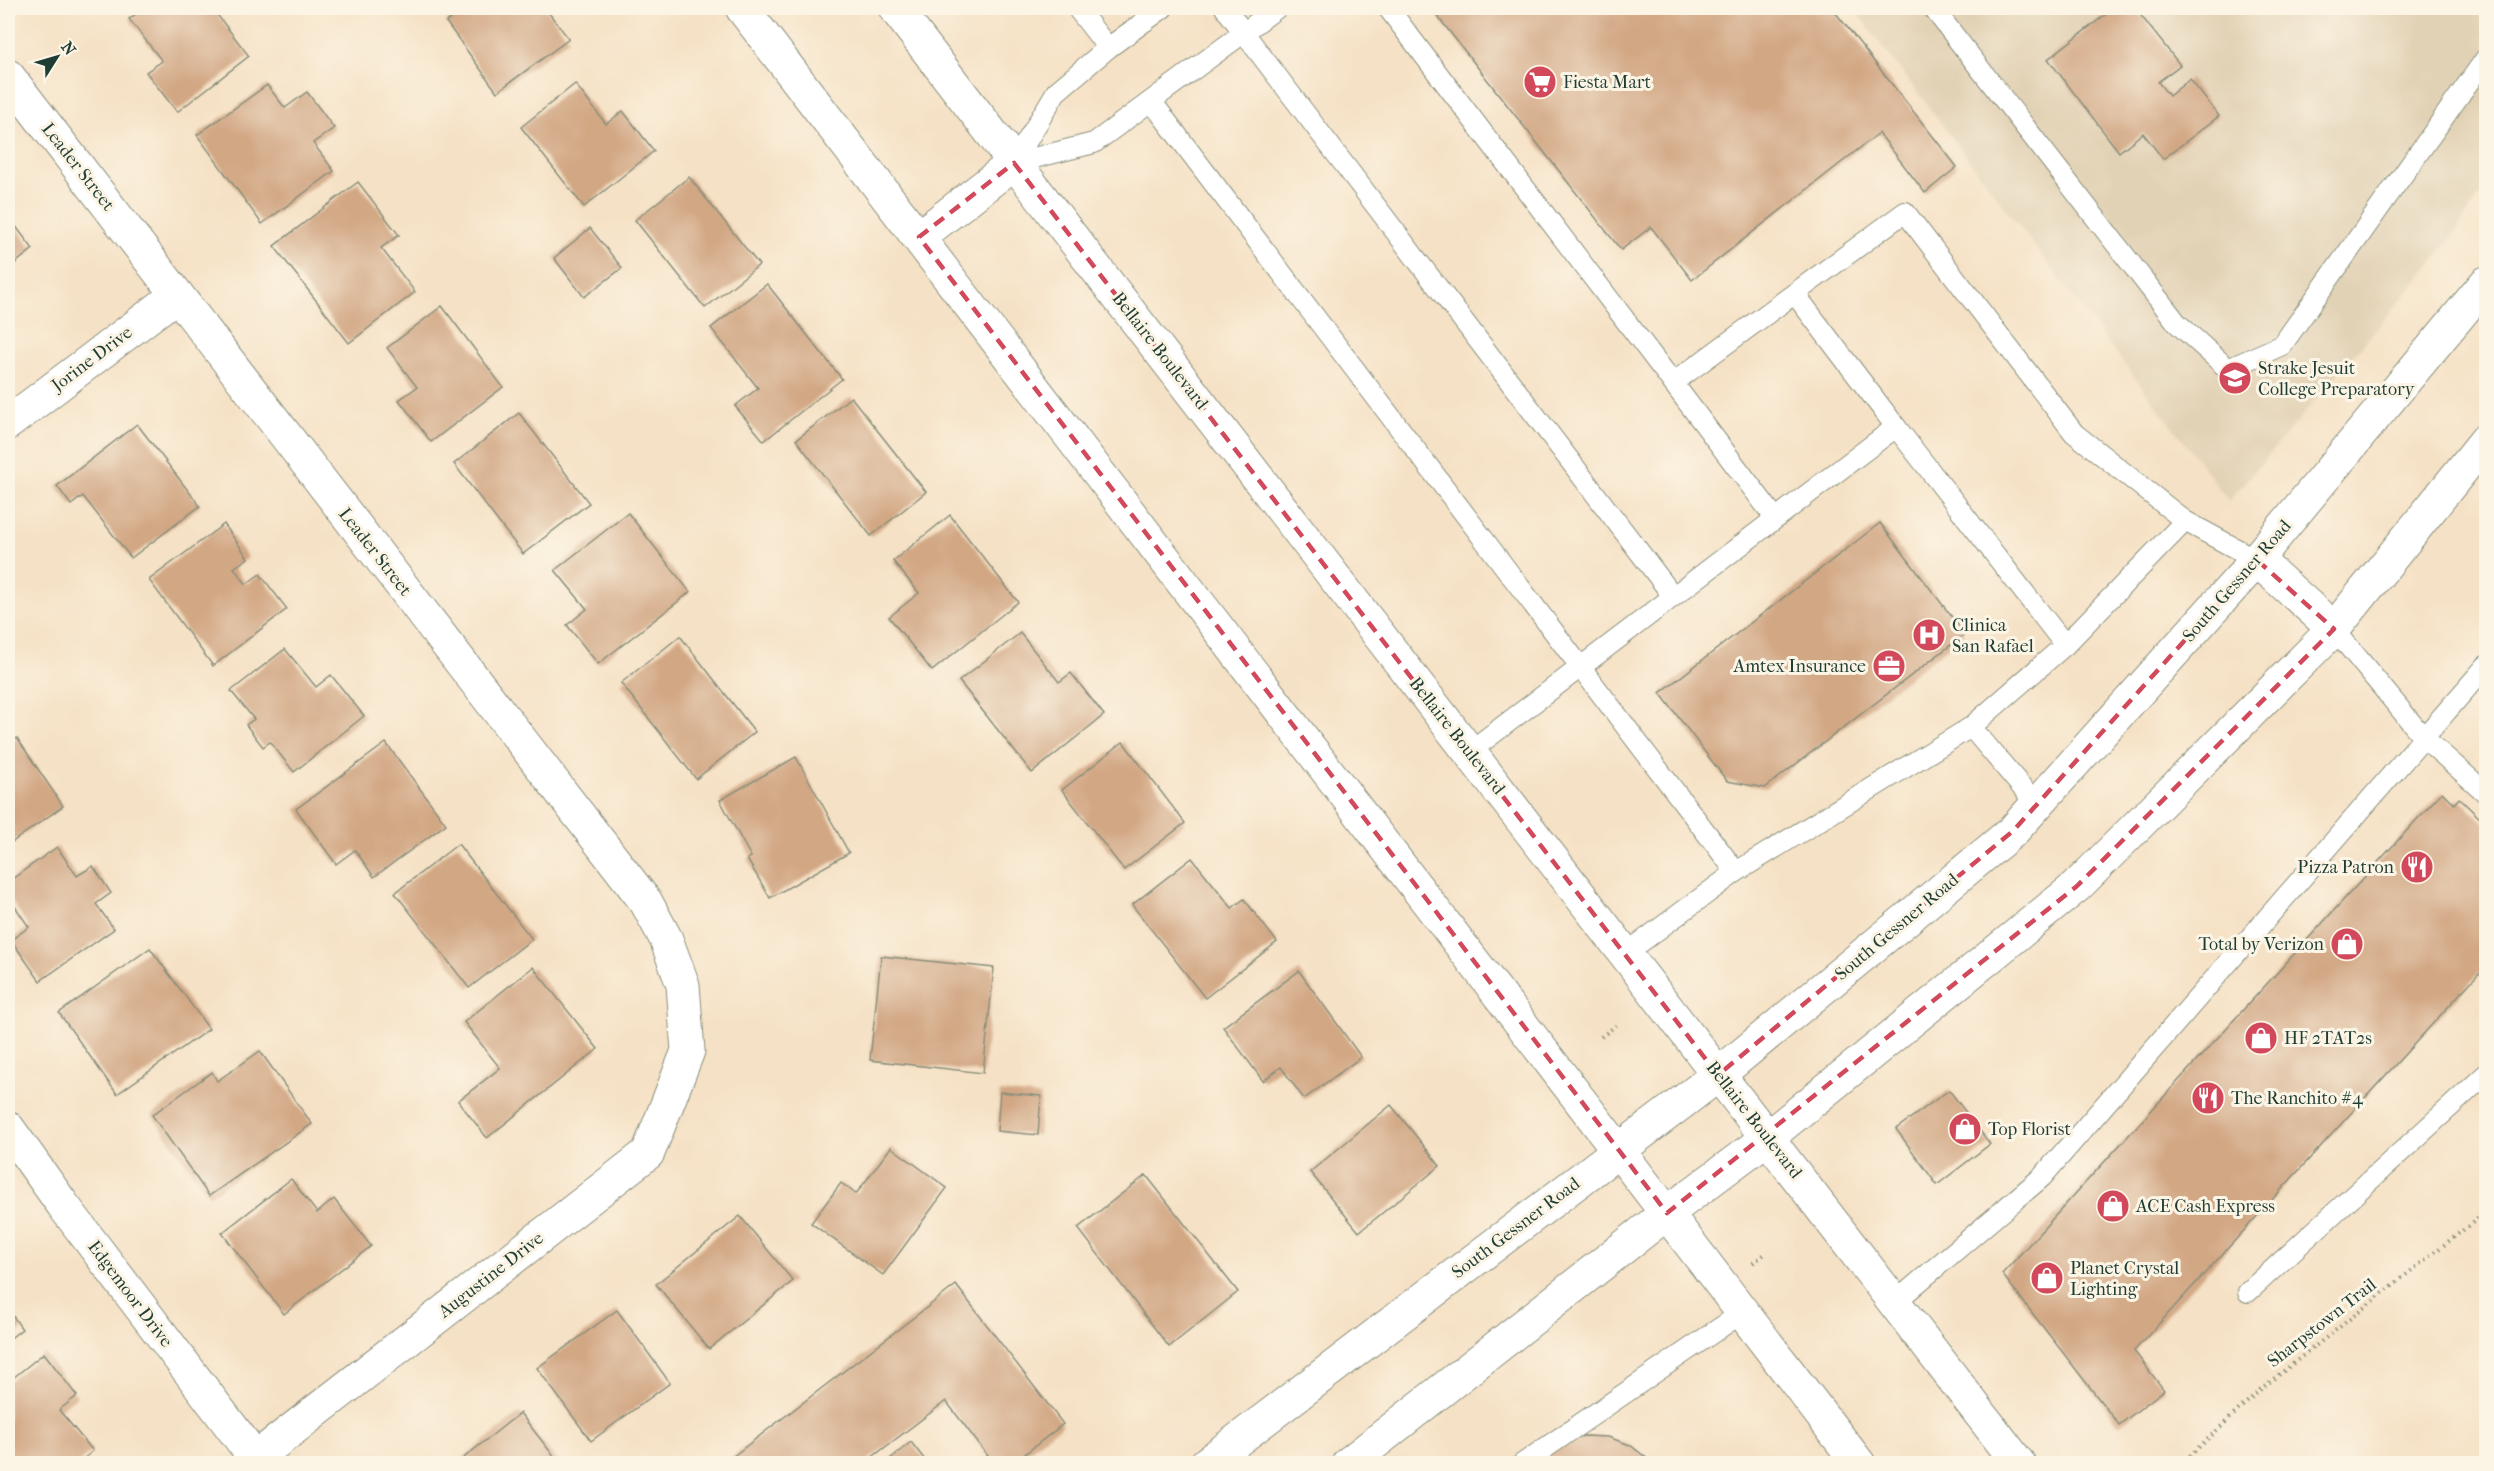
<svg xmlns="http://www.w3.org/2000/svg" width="2494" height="1471" font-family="'IM FELL French Canon',serif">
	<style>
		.built { fill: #e2d2b5 }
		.building { fill: #d2a784 }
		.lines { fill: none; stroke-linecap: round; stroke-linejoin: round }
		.lane-casing { stroke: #8a8f7c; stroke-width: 22 }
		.street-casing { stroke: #8a8f7c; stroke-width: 35 }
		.secondary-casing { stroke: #8a8f7c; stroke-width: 35 }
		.primary-casing { stroke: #8a8f7c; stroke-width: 35 }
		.path { stroke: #8a8f7c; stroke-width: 4; stroke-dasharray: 1.5 4.5; stroke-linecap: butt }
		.lane { stroke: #fff; stroke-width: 20 }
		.street { stroke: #fff; stroke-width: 33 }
		.secondary { stroke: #fff; stroke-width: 33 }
		.primary { stroke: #fff; stroke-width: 33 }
		.marked { fill: none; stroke: #d1495b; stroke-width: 4.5; stroke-dasharray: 12 8; stroke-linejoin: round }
		.labels { text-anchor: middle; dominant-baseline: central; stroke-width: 6; stroke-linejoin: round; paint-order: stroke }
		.poi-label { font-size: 18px; fill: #1f3d34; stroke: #fcf5e5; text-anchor: start }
		.street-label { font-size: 18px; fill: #1f3d34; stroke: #fcf5e5 }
	</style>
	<rect width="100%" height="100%" fill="#fcf5e5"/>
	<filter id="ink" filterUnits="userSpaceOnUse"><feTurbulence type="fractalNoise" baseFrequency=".0167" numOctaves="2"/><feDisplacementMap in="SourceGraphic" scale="12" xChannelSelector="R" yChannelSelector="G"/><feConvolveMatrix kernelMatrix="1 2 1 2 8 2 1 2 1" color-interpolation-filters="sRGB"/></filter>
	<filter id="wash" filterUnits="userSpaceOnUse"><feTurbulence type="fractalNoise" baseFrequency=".008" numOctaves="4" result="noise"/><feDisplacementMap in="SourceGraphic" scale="24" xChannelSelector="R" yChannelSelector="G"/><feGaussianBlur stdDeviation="1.35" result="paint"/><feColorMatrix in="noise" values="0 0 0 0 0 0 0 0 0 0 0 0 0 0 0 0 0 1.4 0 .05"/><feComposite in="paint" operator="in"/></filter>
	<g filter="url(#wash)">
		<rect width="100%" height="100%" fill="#f5e1c5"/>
		<path class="built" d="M1853 8H2486V187L2440 254 2229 501Z"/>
		<g id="blocks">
			<g class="building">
				<path d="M144 8H212L249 56 177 112 146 72 162 61 129 19Z"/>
				<path d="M466 8H516L519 11 524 8H545L569 39 497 92 446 22Z"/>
				<path d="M1431 8H1832L1957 167 1925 193 1879 133 1692 280 1651 227 1621 250Z"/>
				<path d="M2114 8H2135L2180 65 2158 82 2169 96 2190 79 2219 116 2163 159 2143 133 2119 152 2048 59Z"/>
				<path d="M575 84 606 124 623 111 654 151 584 207 521 127Z"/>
				<path d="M267 85 285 108 307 92 334 128 313 143 334 171 262 224 197 135Z"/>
				<path d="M689 177 759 265 705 308 635 220Z"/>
				<path d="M358 182 399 235 381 248 415 292 349 343 274 246Z"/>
				<path d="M8 216 33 249 8 269Z"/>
				<path d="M590 228 622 268 584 297 554 258Z"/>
				<path d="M767 284 842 379 764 441 735 406 758 388 711 328Z"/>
				<path d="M442 306 503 387 431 442 399 400 417 387 387 348Z"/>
				<path d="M851 397 926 492 871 536 796 440Z"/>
				<path d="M519 413 589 503 523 554 454 464Z"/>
				<path d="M137 424 200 506 131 558 83 496 71 505 57 486Z"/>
				<path d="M628 513 690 592 598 664 567 625 587 609 555 570Z"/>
				<path d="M950 515 1018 602 932 671 889 617 919 593 893 561Z"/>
				<path d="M1880 523 1965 634 1765 788 1727 781 1660 693Z"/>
				<path d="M224 524 248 558 234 568 246 584 260 574 287 609 213 666 149 580Z"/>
				<path d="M1020 633 1059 682 1071 673 1104 715 1032 773 959 681Z"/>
				<path d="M680 636 755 732 696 779 621 683Z"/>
				<path d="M285 649 316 687 331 675 364 716 294 772 270 742 263 747 246 725 254 719 231 691Z"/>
				<path d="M17 738 63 806 8 845V745Z"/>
				<path d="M1123 742 1185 823 1124 870 1062 790Z"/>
				<path d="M386 743 446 824 374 877 355 850 336 864 296 809Z"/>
				<path d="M796 757 849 853 770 898 747 859 751 857 720 800Z"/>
				<path d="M2442 792 2454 804 2459 798 2486 824V980L2479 973 2134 1351 2164 1390 2119 1425 2002 1274Z"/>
				<path d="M458 844 532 939 469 988 395 893Z"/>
				<path d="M57 847 77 876 93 866 111 893 96 904 114 929 40 981 11 940 29 927 8 896V882Z"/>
				<path d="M1192 858 1232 908 1244 899 1277 942 1205 998 1132 905Z"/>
				<path d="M150 948 209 1029 117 1094 59 1013Z"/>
				<path d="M881 956 994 968 983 1073 870 1060Z"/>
				<path d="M533 967 598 1049 487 1138 458 1101 500 1068 464 1022Z"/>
				<path d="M1299 971 1361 1057 1304 1099 1281 1067 1263 1081 1223 1027Z"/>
				<path d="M260 1051 312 1124 209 1196 152 1115 212 1072 217 1081Z"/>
				<path d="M1949 1090 1990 1144 1937 1185 1896 1129Z"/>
				<path d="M1000 1092 1041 1096 1038 1135 997 1131Z"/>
				<path d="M1391 1105 1440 1166 1359 1232 1310 1172Z"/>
				<path d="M891 1147 947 1188 883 1275 811 1223 841 1183 856 1194Z"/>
				<path d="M1146 1175 1238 1292 1169 1347 1078 1228Z"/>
				<path d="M291 1179 317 1213 334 1199 371 1246 284 1314 222 1233Z"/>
				<path d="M740 1216 793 1281 709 1349 656 1284Z"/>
				<path d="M956 1285 1063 1424 1012 1464H994L946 1401 863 1464H723Z"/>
				<path d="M8 1309 22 1329 8 1340Z"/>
				<path d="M617 1310 670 1383 591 1441 537 1368Z"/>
				<path d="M44 1353 77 1396 59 1410 93 1451 77 1464H15L8 1454V1382Z"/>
				<path d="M520 1413 560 1464H456Z"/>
				<path d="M1584 1436 1608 1437 1630 1445 1654 1464H1530L1560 1442Z"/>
				<path d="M911 1442 928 1464H884Z"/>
			</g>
		</g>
	</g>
	<g filter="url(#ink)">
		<use href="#blocks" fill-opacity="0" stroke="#8a8f7c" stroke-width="1.5"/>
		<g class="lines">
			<g class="lane-casing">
				<g id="lane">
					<path d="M1077 8 1108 48"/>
					<path d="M1225 8 1673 596"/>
					<path d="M1388 8 1673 383 1905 212 2074 433 2185 521 2257 560"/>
					<path d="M1933 8 2177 323 2228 369 2282 345 2486 58"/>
					<path d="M1152 102 1736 872 1971 727 2037 805"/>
					<path d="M1014 163 1094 143 1277 8"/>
					<path d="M1014 163 1056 92 1108 48 1163 8"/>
					<path d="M1795 294 1896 427"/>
					<path d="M1673 383 1775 518"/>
					<path d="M2334 629 2424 738 2486 793"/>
					<path d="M1971 727 2065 645 2185 521"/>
					<path d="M1469 752 1896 427 2065 645"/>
					<path d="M1625 954 1736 872"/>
					<path d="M2248 1292 2486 1074"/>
					<path d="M1894 1303 2042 1177 2486 666"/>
					<path d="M1522 1464 1743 1312"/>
				</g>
			</g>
			<g class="street-casing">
				<g id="street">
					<path d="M8 76 646 902 666 939 683 985 688 1051 648 1153 248 1464"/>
					<path d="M8 423 177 295"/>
					<path d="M8 1128 63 1205 255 1458"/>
				</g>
			</g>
			<g class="secondary-casing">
				<g id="secondary">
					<path d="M2257 560 2334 629"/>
					<path d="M1206 1464 1718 1075 2013 831 2245 573 2486 283"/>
					<path d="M1348 1464 1667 1213 1767 1138 2077 886 2334 629 2486 440"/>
				</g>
			</g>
			<g class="primary-casing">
				<g id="primary">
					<path d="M742 8 1859 1464"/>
					<path d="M895 8 2019 1464"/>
					<path d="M919 237 1014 163"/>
				</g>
			</g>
			<g class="path">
				<path d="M1601 1037 1618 1024"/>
				<path d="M1753 1263 1766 1253"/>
				<path d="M2181 1464 2262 1388 2486 1212"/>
			</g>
			<use href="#lane" class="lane"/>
			<use href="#street" class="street"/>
			<use href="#secondary" class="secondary"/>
			<use href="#primary" class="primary"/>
		</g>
	</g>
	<path class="marked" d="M1014 163 1718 1075 2013 831 2257 560 2334 629 2077 886 1667 1213 919 237Z"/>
	<defs>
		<g id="supermarket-disc" transform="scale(1.725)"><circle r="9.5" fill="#d1495b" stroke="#fcf5e5"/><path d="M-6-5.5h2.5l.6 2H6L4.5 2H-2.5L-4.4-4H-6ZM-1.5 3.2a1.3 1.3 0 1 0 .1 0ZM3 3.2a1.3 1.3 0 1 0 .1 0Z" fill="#fff"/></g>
		<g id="school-disc" transform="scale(1.725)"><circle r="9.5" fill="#d1495b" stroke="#fcf5e5"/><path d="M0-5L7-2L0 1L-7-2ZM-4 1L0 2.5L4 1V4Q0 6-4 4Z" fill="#fff"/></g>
		<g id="hospital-disc" transform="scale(1.725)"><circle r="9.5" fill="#d1495b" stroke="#fcf5e5"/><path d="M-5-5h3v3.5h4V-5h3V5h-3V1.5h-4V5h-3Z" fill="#fff"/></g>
		<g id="office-disc" transform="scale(1.725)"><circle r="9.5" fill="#d1495b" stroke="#fcf5e5"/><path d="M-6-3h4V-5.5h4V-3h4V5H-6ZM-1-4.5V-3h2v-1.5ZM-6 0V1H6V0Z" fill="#fff"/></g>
		<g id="restaurant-disc" transform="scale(1.725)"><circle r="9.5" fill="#d1495b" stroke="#fcf5e5"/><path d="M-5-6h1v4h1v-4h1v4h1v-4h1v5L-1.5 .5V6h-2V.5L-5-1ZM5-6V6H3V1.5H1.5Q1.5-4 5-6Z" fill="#fff"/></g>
		<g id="shop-disc" transform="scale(1.725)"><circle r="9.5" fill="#d1495b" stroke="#fcf5e5"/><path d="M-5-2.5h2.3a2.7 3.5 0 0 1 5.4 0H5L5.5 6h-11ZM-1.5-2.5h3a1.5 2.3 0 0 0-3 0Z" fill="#fff"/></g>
	</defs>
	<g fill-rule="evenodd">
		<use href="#supermarket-disc" x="1540" y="82"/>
		<use href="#school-disc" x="2235" y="378"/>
		<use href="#hospital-disc" x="1929" y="635"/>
		<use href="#office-disc" x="1889" y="666"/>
		<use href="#restaurant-disc" x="2417" y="867"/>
		<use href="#shop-disc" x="2347" y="944"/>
		<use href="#shop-disc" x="2261" y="1038"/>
		<use href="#restaurant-disc" x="2208" y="1098"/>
		<use href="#shop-disc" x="1965" y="1129"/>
		<use href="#shop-disc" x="2113" y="1206"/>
		<use href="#shop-disc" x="2047" y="1278"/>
	</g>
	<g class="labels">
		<g class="poi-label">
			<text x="1563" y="82">Fiesta Mart</text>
			<text x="2258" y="368">Strake Jesuit<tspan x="2258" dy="21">College Preparatory</tspan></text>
			<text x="1952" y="625">Clinica<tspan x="1952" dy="21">San Rafael</tspan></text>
			<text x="1866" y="666" text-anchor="end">Amtex Insurance</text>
			<text x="2394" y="867" text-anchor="end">Pizza Patron</text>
			<text x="2324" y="944" text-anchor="end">Total by Verizon</text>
			<text x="2284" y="1038">HF 2TAT2s</text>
			<text x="2231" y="1098">The Ranchito #4</text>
			<text x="1988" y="1129">Top Florist</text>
			<text x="2136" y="1206">ACE Cash Express</text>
			<text x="2070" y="1268">Planet Crystal<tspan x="2070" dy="21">Lighting</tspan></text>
		</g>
		<g class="street-label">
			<text transform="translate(78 167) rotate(52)">Leader Street</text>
			<text transform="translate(1160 351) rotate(52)">Bellaire Boulevard</text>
			<text transform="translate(92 359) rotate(-37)">Jorine Drive</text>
			<text transform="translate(375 552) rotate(52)">Leader Street</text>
			<text transform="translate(2237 581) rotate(-49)">South Gessner Road</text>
			<text transform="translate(1457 736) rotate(52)">Bellaire Boulevard</text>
			<text transform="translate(1897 927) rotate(-40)">South Gessner Road</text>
			<text transform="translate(1754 1120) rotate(52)">Bellaire Boulevard</text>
			<text transform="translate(1516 1228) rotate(-37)">South Gessner Road</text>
			<text transform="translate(491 1275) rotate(-38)">Augustine Drive</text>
			<text transform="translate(130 1294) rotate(53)">Edgemoor Drive</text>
			<text transform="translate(2322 1323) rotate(-38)">Sharpstown Trail</text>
		</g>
	</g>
	<rect width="2494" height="1471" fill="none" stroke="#fcf5e5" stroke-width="30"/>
	<g transform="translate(57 57) rotate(53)" stroke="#fcf5e5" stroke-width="4.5" paint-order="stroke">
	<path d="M0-4.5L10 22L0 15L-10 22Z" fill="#1f3d34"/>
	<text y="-9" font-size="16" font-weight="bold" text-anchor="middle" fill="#1f3d34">N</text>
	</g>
</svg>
